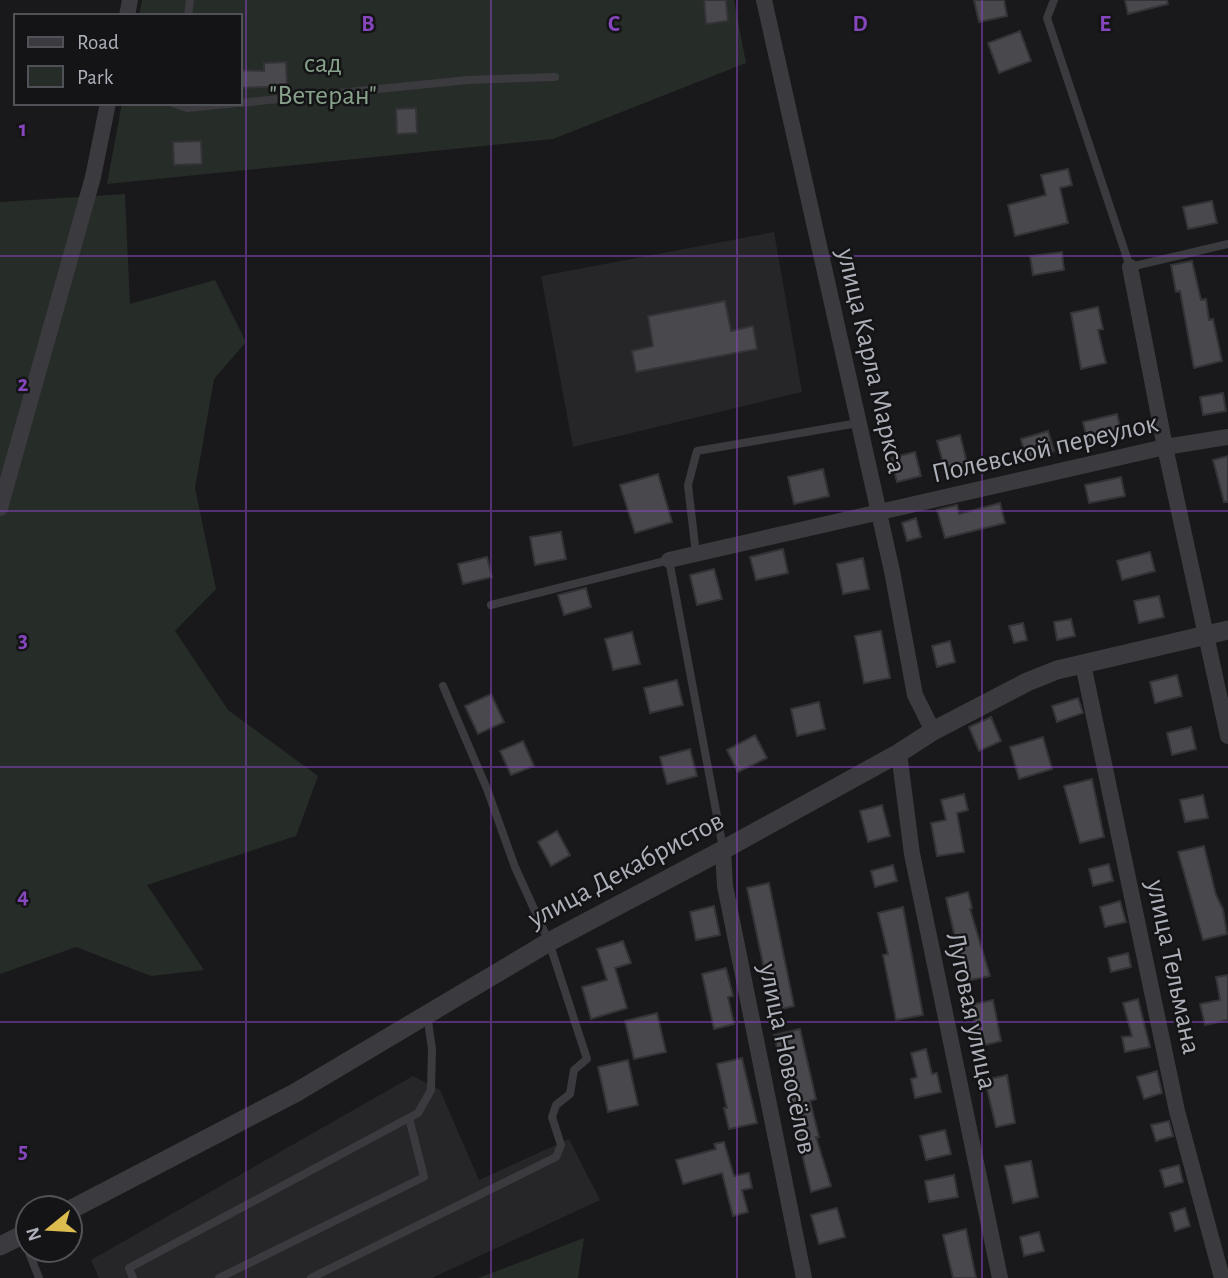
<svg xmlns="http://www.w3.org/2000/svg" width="1228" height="1278" font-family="'Alegreya Sans',sans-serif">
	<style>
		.built { fill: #262528 }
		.green { fill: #262c27 }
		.building { fill: #49494d; stroke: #343337; stroke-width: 2 }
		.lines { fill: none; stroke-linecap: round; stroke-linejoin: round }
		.service { stroke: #3b3b3f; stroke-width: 8 }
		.minor { stroke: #3b3b3f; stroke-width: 16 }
		.tertiary { stroke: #3b3b3f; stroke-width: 19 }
		.grid { fill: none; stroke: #8546be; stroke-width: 2; stroke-opacity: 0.55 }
		.labels { text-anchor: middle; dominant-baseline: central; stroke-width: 5; stroke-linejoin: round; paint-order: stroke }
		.park-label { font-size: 28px; fill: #87a18b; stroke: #141416 }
		.street-label { font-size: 28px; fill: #adb0b9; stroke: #141416 }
		.grid-label { font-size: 23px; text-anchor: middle; font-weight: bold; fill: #8546be; stroke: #141416; stroke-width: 5; stroke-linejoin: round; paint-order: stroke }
	</style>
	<rect width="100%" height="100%" fill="#19191b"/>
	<g class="built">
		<path d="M774 232 802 392 573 447 541 276Z"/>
		<path d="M413 1076 440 1090 479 1180 569 1139 600 1200 432 1278H99L91 1260Z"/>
	</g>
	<g class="green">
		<path d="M142 0H734L746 63 553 139 107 184 122 103H240V16H139Z"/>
		<path d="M125 194 130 304 215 280 246 342 214 379 195 488 216 589 175 631 228 710 318 776 296 836 147 885 204 970 151 976 76 947 0 974V202Z"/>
		<path d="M584 1238 578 1278H478Z"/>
	</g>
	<g class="building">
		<path d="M704 0H726L728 21 706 24Z"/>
		<path d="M974 0H1004L1007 16 979 22Z"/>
		<path d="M1125 0H1167L1168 4 1128 14Z"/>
		<path d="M1020 31 1031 61 999 73 988 43Z"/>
		<path d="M286 62 287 86 240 88V70L264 71V63Z"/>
		<path d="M416 108 417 133 397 134 396 109Z"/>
		<path d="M201 141 202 164 174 165 173 142Z"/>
		<path d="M1068 169 1072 185 1060 188 1068 223 1015 236 1008 205 1046 195 1041 175Z"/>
		<path d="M1212 201 1217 223 1188 229 1183 207Z"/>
		<path d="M1062 252 1064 270 1033 275 1030 256Z"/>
		<path d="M1192 261 1201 300 1206 299 1209 320 1213 319 1222 361 1194 368 1180 291 1176 292 1171 265Z"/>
		<path d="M725 301 731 331 753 326 757 349 636 372 632 351 653 346 648 316Z"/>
		<path d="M1098 307 1103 329 1098 330 1106 363 1081 369 1071 313Z"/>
		<path d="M1223 393 1226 411 1203 415 1200 397Z"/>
		<path d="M1117 414 1122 435 1088 443 1083 422Z"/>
		<path d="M1048 431 1054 451 1026 459 1021 439Z"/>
		<path d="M960 435 967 463 945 469 937 441Z"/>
		<path d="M915 452 921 476 897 482 891 458Z"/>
		<path d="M1228 456V502H1224L1213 460Z"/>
		<path d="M823 469 829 496 794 504 788 477Z"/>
		<path d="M658 474 672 522 635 533 620 485Z"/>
		<path d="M1121 477 1125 496 1089 503 1085 485Z"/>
		<path d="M1000 503 1005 523 945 538 937 510 957 505 959 514Z"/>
		<path d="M916 518 921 537 907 541 902 523Z"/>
		<path d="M561 532 566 559 535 565 530 537Z"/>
		<path d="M783 549 788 573 756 580 750 557Z"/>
		<path d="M1150 552 1155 571 1122 580 1117 561Z"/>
		<path d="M487 557 492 577 463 584 458 564Z"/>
		<path d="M863 558 869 589 843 594 837 564Z"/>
		<path d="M714 569 722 599 697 605 690 575Z"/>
		<path d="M586 588 591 607 564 615 558 595Z"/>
		<path d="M1159 596 1164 617 1139 623 1134 601Z"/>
		<path d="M1071 619 1075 636 1057 640 1054 622Z"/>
		<path d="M1023 623 1027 640 1014 643 1009 626Z"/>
		<path d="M881 631 890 678 864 683 855 636Z"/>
		<path d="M632 632 640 664 613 670 605 639Z"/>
		<path d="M950 641 955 662 937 667 932 646Z"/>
		<path d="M1177 675 1182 696 1155 703 1150 682Z"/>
		<path d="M677 680 683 705 650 713 644 688Z"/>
		<path d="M491 694 504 722 478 734 465 706Z"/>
		<path d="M1078 698 1083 713 1057 722 1052 706Z"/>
		<path d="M819 702 825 729 797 736 791 709Z"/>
		<path d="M991 717 1001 741 979 751 969 727Z"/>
		<path d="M1191 727 1196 749 1172 755 1167 733Z"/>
		<path d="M755 735 767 758 738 772 727 750Z"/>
		<path d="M1043 737 1052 769 1019 779 1010 747Z"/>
		<path d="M523 741 534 766 511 775 500 751Z"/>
		<path d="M690 749 697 776 667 784 660 757Z"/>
		<path d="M1092 779 1104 837 1080 843 1064 786Z"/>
		<path d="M964 794 968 810 957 813 964 852 937 856 931 823 946 820 941 800Z"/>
		<path d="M1203 795 1208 818 1185 822 1180 800Z"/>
		<path d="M882 805 890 836 868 842 860 811Z"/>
		<path d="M557 831 570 855 551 866 538 842Z"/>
		<path d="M1204 846 1216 895 1223 909 1227 934 1203 940 1178 852Z"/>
		<path d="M1109 864 1113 881 1093 886 1089 869Z"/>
		<path d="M893 865 897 881 875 887 871 871Z"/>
		<path d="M769 883 794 1006 773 1011 747 888Z"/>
		<path d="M968 892 972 908 970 909 990 976 965 981 946 898Z"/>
		<path d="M1120 901 1126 922 1105 927 1100 907Z"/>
		<path d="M714 906 720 935 696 940 690 912Z"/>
		<path d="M903 907 923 1015 896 1020 883 955 888 954 878 913Z"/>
		<path d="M623 941 631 963 615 968 627 1008 591 1019 582 987 607 980 597 949Z"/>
		<path d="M1128 953 1131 967 1111 972 1108 958Z"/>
		<path d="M726 968 733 996 728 997 734 1024 714 1029 702 974Z"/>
		<path d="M1228 975V1020L1205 1025 1200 1004 1220 1000 1216 977Z"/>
		<path d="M1138 999 1150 1047 1125 1052 1122 1037 1132 1036 1123 1003Z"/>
		<path d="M993 1000 1001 1041 981 1046 970 1005Z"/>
		<path d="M657 1013 666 1052 634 1059 625 1021Z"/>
		<path d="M800 1029 816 1099 810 1101 819 1137H816L831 1186 811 1192 774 1035Z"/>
		<path d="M926 1049 932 1074 937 1073 941 1092 915 1098 911 1079 917 1077 911 1053Z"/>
		<path d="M742 1058 757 1123 729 1129 724 1108H727L717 1064Z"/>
		<path d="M628 1060 638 1105 608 1112 598 1067Z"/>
		<path d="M1157 1071 1162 1093 1144 1099 1137 1077Z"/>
		<path d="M1007 1075 1015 1123 996 1127 985 1080Z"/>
		<path d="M1169 1121 1173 1136 1156 1141 1151 1125Z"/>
		<path d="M945 1130 951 1154 926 1160 920 1136Z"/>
		<path d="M724 1142 734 1176 749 1173 752 1188 742 1190 748 1212 733 1216 722 1173 683 1184 676 1160 716 1149 714 1144Z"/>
		<path d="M1031 1161 1038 1197 1013 1203 1005 1166Z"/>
		<path d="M1179 1165 1183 1182 1165 1187 1160 1170Z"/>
		<path d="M954 1175 958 1197 929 1202 925 1181Z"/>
		<path d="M837 1208 845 1237 819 1244 811 1215Z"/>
		<path d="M1185 1208 1190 1226 1175 1231 1170 1213Z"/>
		<path d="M966 1229 976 1278H953L943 1235Z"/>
		<path d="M1039 1232 1044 1251 1024 1256 1020 1237Z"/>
	</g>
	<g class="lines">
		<g class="service">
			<path d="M1054 0 1047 18 1130 267 1228 244"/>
			<path d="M188 16 190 0"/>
			<path d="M173 103 187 108 237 103"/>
			<path d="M240 103 468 80 555 77"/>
			<path d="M696 554 688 485 697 451 858 423"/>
			<path d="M491 605 669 560 723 848"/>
			<path d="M28 1250 39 1278"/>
			<path d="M133 1278 129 1268 418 1113 431 1090 432 1049 427 1014"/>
			<path d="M219 1278 424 1177 409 1118"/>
			<path d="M311 1278 556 1157 561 1145 552 1117 556 1105 570 1094 574 1070 587 1059 549 942 515 867 487 789 443 686"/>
		</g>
		<g class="minor">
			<path d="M764 0 892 571 915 695 933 731"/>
			<path d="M127 16 130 0"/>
			<path d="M1130 267 1165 447 1228 736"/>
			<path d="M0 508 93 177 108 103"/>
			<path d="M669 560 1165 447 1228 437"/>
			<path d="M1083 664 1177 1111 1222 1278"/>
			<path d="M899 753 912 854 1000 1278"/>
			<path d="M723 850 725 886 804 1278"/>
		</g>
		<g class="tertiary">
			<path d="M70 1210 295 1093 549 942 723 850 899 753 933 731 1027 682 1057 670 1228 630"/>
			<path d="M0 1246 28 1232"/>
		</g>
	</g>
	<path class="grid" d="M246 0V1278M491 0V1278M737 0V1278M982 0V1278M0 256H1228M0 511H1228M0 767H1228M0 1022H1228"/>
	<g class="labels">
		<g class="park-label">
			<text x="323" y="64">сад<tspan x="323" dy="32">"Ветеран"</tspan></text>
		</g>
		<g class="street-label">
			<text transform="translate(871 361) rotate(77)">улица Карла Маркса</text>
			<text transform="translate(1045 449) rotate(-13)">Полевской переулок</text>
			<text transform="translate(626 870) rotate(-28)">улица Декабристов</text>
			<text transform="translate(1173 967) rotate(78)">улица Тельмана</text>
			<text transform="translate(971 1011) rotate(78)">Луговая улица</text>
			<text transform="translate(787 1059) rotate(78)">улица Новосёлов</text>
		</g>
	</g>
	<g class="grid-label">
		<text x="368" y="31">B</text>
		<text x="614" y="31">C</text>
		<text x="860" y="31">D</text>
		<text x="1105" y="31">E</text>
		<text x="23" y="136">1</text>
		<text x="23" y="391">2</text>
		<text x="23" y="647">3</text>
		<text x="23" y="903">4</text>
		<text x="23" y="1158">5</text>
	</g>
	<rect x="14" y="14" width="228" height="91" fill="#141416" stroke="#515257" stroke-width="2"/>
	<rect x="28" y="37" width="35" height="10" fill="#3b3b3f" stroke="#515257" stroke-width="2"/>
	<text x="77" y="49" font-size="21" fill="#adb0b9">Road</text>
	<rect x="28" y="66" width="35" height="21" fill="#262c27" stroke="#515257" stroke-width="2"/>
	<text x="77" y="84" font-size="21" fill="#adb0b9">Park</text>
	<g transform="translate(49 1229) rotate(252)"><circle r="33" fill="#141416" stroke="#515257" stroke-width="2"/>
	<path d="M0-5L12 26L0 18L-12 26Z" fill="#ddbc4f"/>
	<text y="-10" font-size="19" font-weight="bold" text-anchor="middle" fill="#adb0b9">N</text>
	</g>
</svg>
